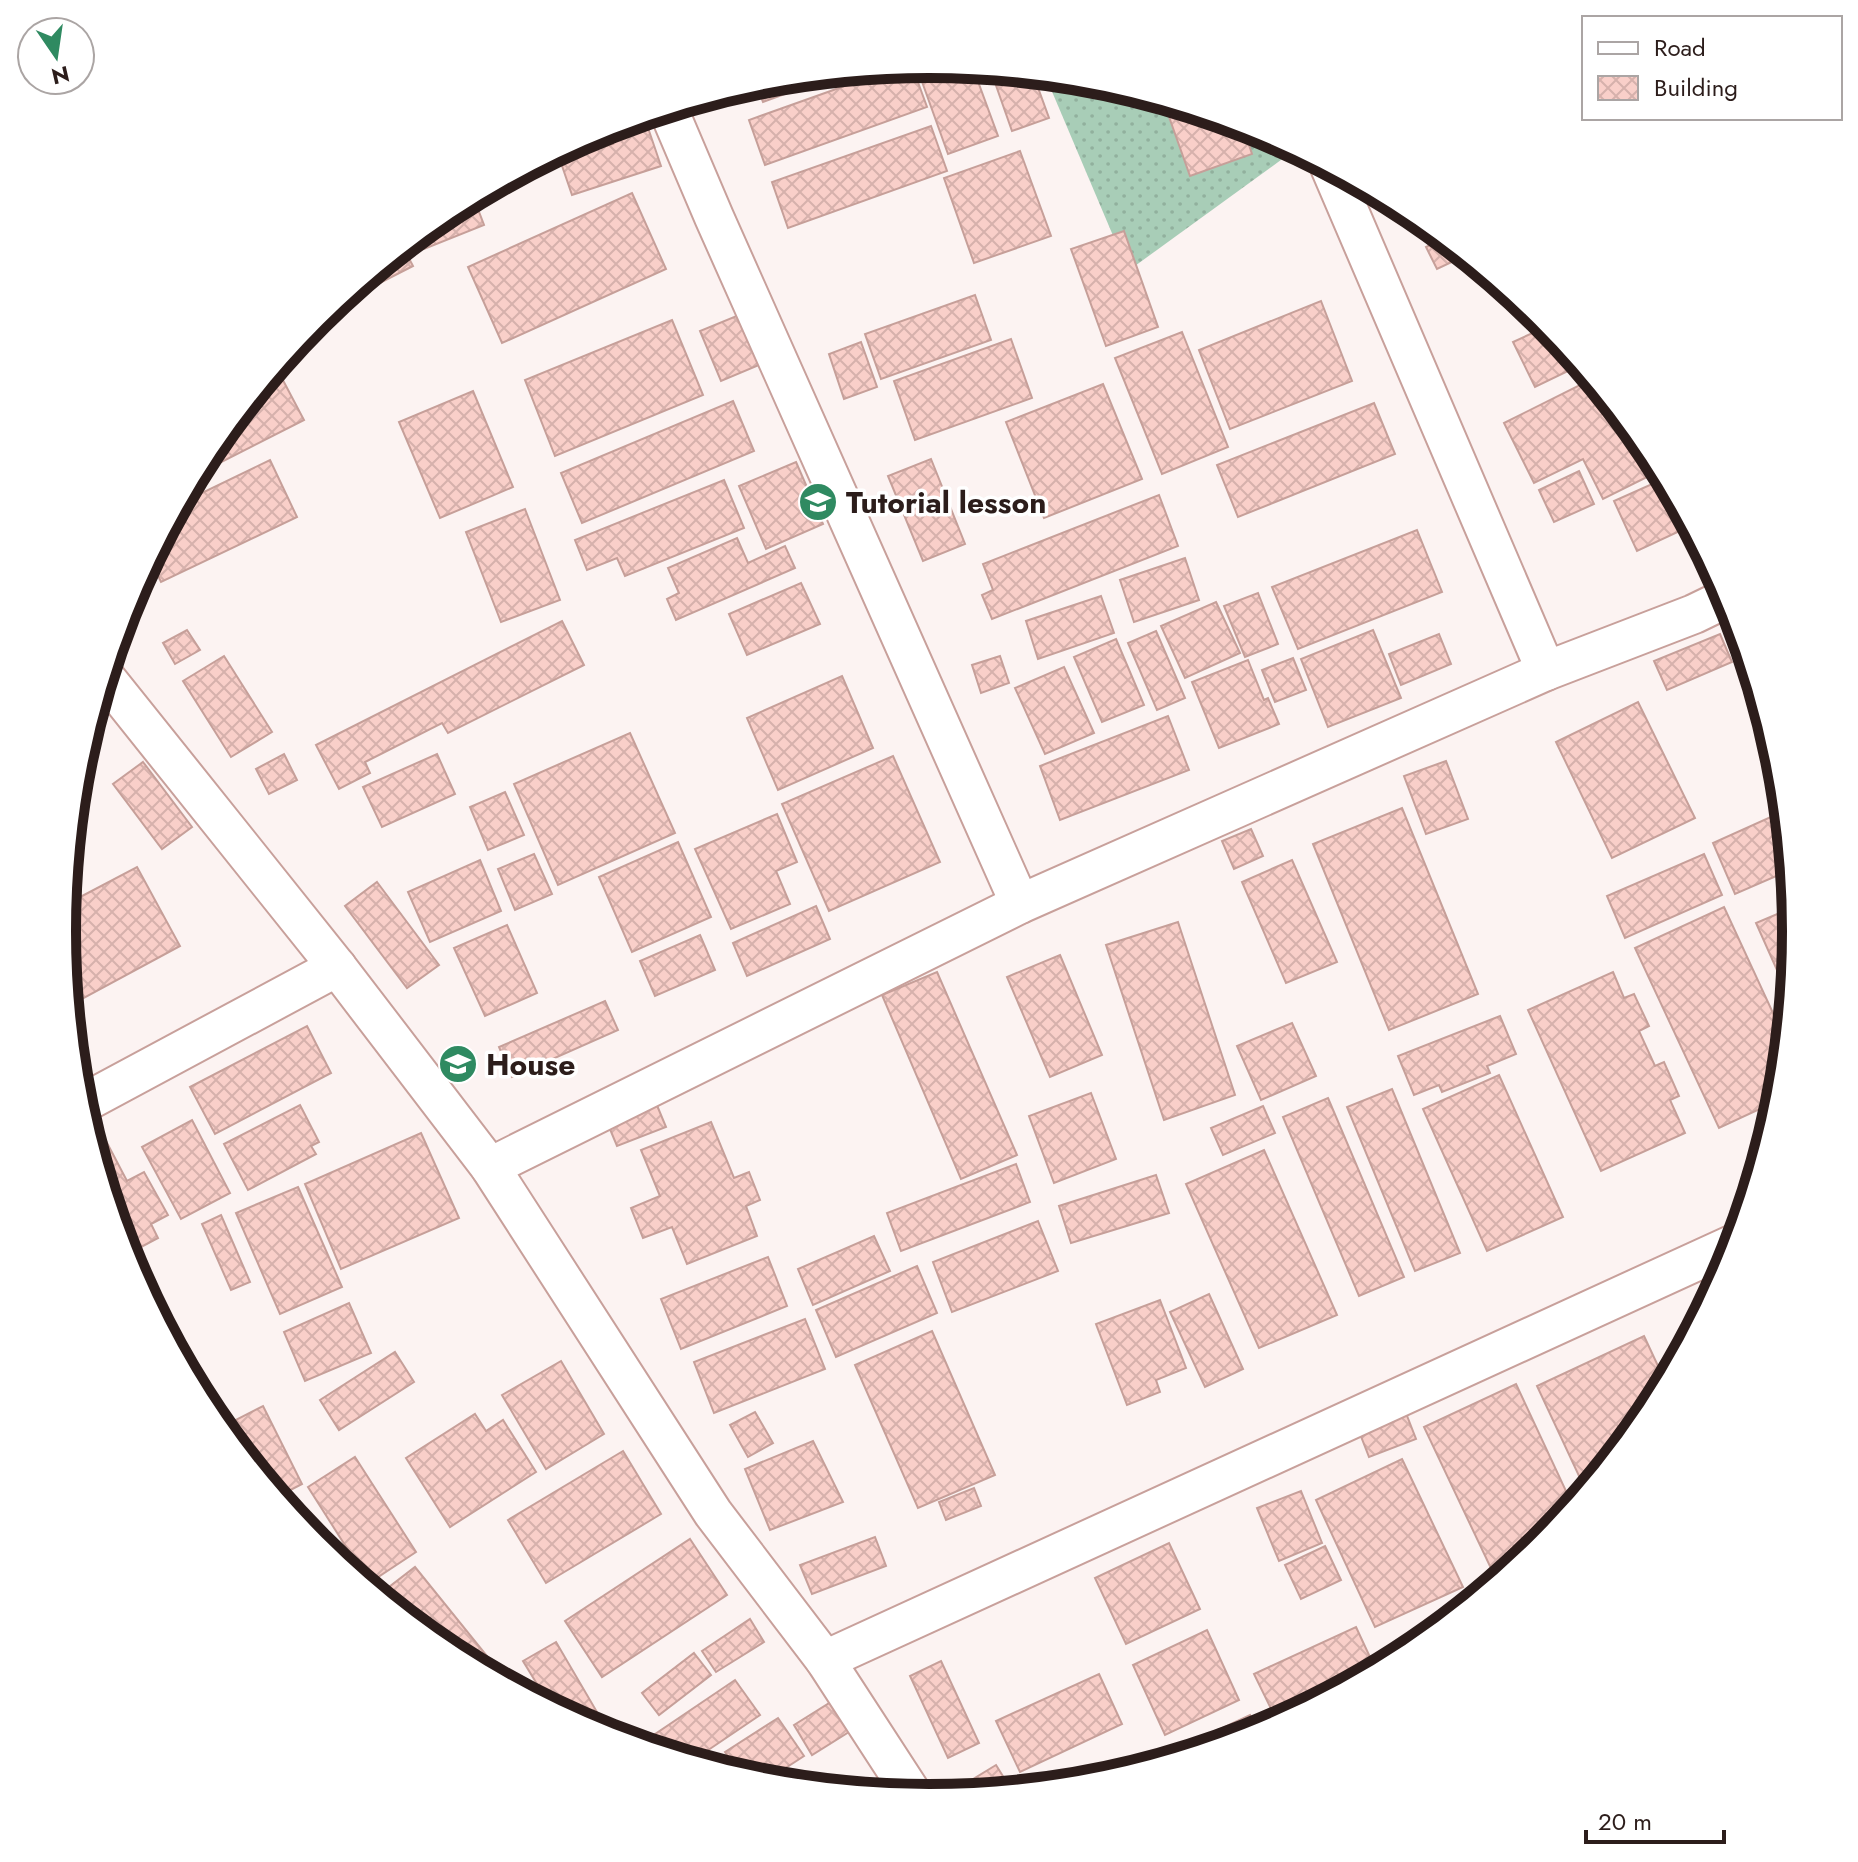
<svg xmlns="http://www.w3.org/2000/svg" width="1858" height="1862" font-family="Jost,sans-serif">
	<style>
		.grass { fill: url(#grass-dots) }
		.building { fill: url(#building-cross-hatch); stroke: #c69f99; stroke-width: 2 }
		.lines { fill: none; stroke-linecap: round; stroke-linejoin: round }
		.minor-casing { stroke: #c8a09b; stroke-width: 42 }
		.minor { stroke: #fff; stroke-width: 38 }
		.labels { text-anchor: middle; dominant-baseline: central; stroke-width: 7; stroke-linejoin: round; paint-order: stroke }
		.poi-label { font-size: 30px; font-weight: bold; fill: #2c1d1b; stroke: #fff; text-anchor: start }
		.rim { fill: none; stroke: #2c1d1b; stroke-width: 10 }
	</style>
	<defs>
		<pattern id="grass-dots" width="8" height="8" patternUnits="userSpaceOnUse" patternTransform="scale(2)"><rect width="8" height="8" fill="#a8cdb7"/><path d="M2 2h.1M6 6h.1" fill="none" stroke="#91b09d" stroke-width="1.8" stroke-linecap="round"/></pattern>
		<pattern id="building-cross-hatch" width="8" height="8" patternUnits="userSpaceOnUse" patternTransform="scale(2)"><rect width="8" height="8" fill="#f9cfc9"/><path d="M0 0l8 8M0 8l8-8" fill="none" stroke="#d6b1ac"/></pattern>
	</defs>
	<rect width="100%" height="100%" fill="#fcf3f2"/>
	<path class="grass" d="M1045 75 1099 81 1261 130 1296 149 1128 271Z"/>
	<g class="building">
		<path d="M929 64 973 68 998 136 948 154 916 65Z"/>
		<path d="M912 66 927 107 765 165 749 120 898 67Z"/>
		<path d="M845 72 763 102 755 82 760 81Z"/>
		<path d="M1008 72 1033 74 1049 118 1012 131 993 77Z"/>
		<path d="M1187 108 1242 124 1252 154 1190 176 1168 114Z"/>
		<path d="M644 116 661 166 572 195 560 160 613 144 605 128Z"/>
		<path d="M931 126 947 171 788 228 772 182Z"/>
		<path d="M1020 151 1051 236 974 263 944 178Z"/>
		<path d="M632 193 666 269 502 343 468 267Z"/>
		<path d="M473 196 484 225 424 249 418 234 448 210Z"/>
		<path d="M1390 199 1411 210 1397 216Z"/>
		<path d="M1124 231 1158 327 1106 346 1071 249Z"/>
		<path d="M1445 238 1456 260 1437 269 1426 247Z"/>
		<path d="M403 247 413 266 321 313Z"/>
		<path d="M975 295 991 340 881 379 865 334Z"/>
		<path d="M1321 301 1352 381 1230 429 1199 350Z"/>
		<path d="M739 315 759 365 721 381 700 331Z"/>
		<path d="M672 320 703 395 555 456 525 380Z"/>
		<path d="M1548 326 1570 370 1535 387 1513 342Z"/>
		<path d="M1182 332 1228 447 1162 474 1115 358Z"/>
		<path d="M1011 339 1032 398 915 440 894 381Z"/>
		<path d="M861 342 877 387 844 399 829 354Z"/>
		<path d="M276 367 304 420 194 476 208 449Z"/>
		<path d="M1592 379 1650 450 1661 470 1603 499 1583 459 1534 483 1504 423Z"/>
		<path d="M1103 384 1142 479 1044 518 1006 422Z"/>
		<path d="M473 391 513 487 440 518 399 422Z"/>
		<path d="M733 401 754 451 582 523 561 473Z"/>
		<path d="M1374 403 1395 454 1238 517 1217 465Z"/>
		<path d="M931 459 965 544 923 561 888 476Z"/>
		<path d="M270 460 297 517 161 582 150 559 179 504Z"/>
		<path d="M796 462 823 524 766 549 739 486Z"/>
		<path d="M1579 471 1594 504 1554 522 1539 490Z"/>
		<path d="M724 480 744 528 625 576 617 558 587 570 575 540Z"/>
		<path d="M1661 480 1684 529 1637 551 1614 501Z"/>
		<path d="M1674 494 1699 542 1695 544 1669 496Z"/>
		<path d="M1159 495 1178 546 992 619 982 595 993 590 983 564Z"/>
		<path d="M525 509 560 600 501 622 466 532Z"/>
		<path d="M1417 530 1442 592 1298 649 1272 587Z"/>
		<path d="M737 538 748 563 785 546 795 568 676 620 667 599 679 593 668 568Z"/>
		<path d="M1185 558 1199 600 1134 622 1120 580Z"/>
		<path d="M801 583 820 624 747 655 729 614Z"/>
		<path d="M1258 593 1278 644 1245 657 1224 606Z"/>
		<path d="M1101 596 1114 633 1038 659 1026 621Z"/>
		<path d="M1216 602 1240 653 1185 678 1161 626Z"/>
		<path d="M562 621 584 665 448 733 442 723 365 762 370 773 339 789 316 745Z"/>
		<path d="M187 630 200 650 175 664 163 643Z"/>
		<path d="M1373 630 1401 698 1328 727 1301 659Z"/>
		<path d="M1156 631 1185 698 1157 710 1128 643Z"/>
		<path d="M1439 634 1451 664 1401 685 1389 654Z"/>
		<path d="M1720 634 1732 662 1667 690 1654 661Z"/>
		<path d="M1116 639 1144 705 1102 722 1074 657Z"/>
		<path d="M224 656 272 732 231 757 183 681Z"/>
		<path d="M1000 656 1009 683 981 693 972 665Z"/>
		<path d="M1293 658 1306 690 1275 702 1262 670Z"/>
		<path d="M1248 660 1264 700 1268 698 1279 724 1219 748 1192 682Z"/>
		<path d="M1064 667 1094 733 1045 754 1015 688Z"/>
		<path d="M842 676 873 748 778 790 747 718Z"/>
		<path d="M1638 702 1695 818 1612 858 1556 742Z"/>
		<path d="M1168 716 1189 770 1060 820 1040 766Z"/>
		<path d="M630 733 675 833 558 885 514 784Z"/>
		<path d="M284 754 297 780 269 794 256 769Z"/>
		<path d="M437 754 455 794 382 827 363 787Z"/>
		<path d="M893 756 940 862 829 911 782 804Z"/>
		<path d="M1446 761 1468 819 1426 834 1404 776Z"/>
		<path d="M143 762 192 827 162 849 113 784Z"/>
		<path d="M505 792 524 835 488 850 470 807Z"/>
		<path d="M1402 808 1478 994 1389 1030 1313 844Z"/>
		<path d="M1784 811 1790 870 1735 894 1713 843Z"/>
		<path d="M777 814 797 862 776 871 790 904 731 929 695 849Z"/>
		<path d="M1251 829 1263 856 1234 869 1222 841Z"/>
		<path d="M678 842 711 917 632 952 599 877Z"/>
		<path d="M534 854 552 894 515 910 498 869Z"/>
		<path d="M1704 854 1722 895 1625 938 1607 896Z"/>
		<path d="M480 860 501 911 430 942 408 892Z"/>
		<path d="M1292 860 1337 962 1286 983 1242 882Z"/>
		<path d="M137 867 180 946 69 1006 62 931 65 905Z"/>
		<path d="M377 882 439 965 407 988 345 906Z"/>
		<path d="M816 906 830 939 747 976 733 943Z"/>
		<path d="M1724 907 1785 1039 1779 1100 1719 1128 1635 948Z"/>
		<path d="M1794 907 1796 931 1789 997 1756 923Z"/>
		<path d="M1178 922 1235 1095 1164 1120 1106 945Z"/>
		<path d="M507 925 537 993 485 1016 454 948Z"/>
		<path d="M700 935 715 970 655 996 640 961Z"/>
		<path d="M1060 955 1102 1055 1050 1077 1007 977Z"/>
		<path d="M937 972 1017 1155 961 1179 882 995Z"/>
		<path d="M1613 972 1624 998 1634 994 1649 1026 1639 1031 1655 1066 1664 1062 1679 1096 1670 1100 1685 1133 1601 1171 1528 1010Z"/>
		<path d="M605 1001 618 1030 512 1077 499 1047Z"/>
		<path d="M1500 1016 1516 1054 1487 1066 1490 1073 1442 1092 1439 1085 1414 1095 1398 1056Z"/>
		<path d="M1292 1023 1316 1076 1261 1100 1237 1046Z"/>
		<path d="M307 1026 331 1073 215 1134 190 1087Z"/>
		<path d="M1499 1075 1563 1217 1487 1251 1423 1109Z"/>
		<path d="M1392 1089 1460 1253 1415 1271 1347 1107Z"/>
		<path d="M1091 1093 1116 1159 1054 1183 1029 1116Z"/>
		<path d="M1328 1098 1404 1277 1359 1296 1283 1117Z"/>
		<path d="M656 1103 666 1127 617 1146 607 1122Z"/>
		<path d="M300 1105 319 1142 311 1146 316 1154 248 1190 224 1144Z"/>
		<path d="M1263 1106 1275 1133 1223 1155 1211 1128Z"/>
		<path d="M192 1120 230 1193 181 1219 142 1147Z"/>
		<path d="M711 1122 734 1178 749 1172 760 1200 746 1206 757 1236 687 1264 672 1227 643 1238 631 1208 660 1196 641 1150Z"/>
		<path d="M421 1133 459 1218 341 1269 305 1184Z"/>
		<path d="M105 1139 127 1181 144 1172 168 1215 151 1224 158 1238 126 1255 92 1145Z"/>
		<path d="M1264 1150 1337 1315 1259 1348 1186 1184Z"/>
		<path d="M1016 1164 1030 1202 901 1251 887 1213Z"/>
		<path d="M1156 1175 1169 1213 1071 1243 1059 1206Z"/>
		<path d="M298 1187 342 1287 280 1314 236 1213Z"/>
		<path d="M221 1215 250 1282 231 1290 202 1224Z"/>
		<path d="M1038 1221 1058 1271 952 1312 933 1262Z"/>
		<path d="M874 1236 890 1271 813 1305 798 1269Z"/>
		<path d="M768 1257 787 1306 681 1349 661 1299Z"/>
		<path d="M917 1266 937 1313 836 1357 816 1310Z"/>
		<path d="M1209 1294 1243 1369 1205 1387 1170 1312Z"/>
		<path d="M1160 1300 1186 1368 1156 1380 1160 1392 1127 1405 1096 1324Z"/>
		<path d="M349 1303 371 1353 305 1381 284 1332Z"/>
		<path d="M805 1319 825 1369 714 1413 694 1362Z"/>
		<path d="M932 1331 995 1475 918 1508 855 1365Z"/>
		<path d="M1644 1336 1666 1383 1650 1413 1586 1491 1537 1386Z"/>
		<path d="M395 1352 414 1382 339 1430 320 1400Z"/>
		<path d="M561 1361 604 1434 546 1469 502 1395Z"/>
		<path d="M1516 1384 1573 1506 1542 1544 1497 1581 1424 1427Z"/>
		<path d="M263 1406 302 1484 277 1497 220 1428Z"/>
		<path d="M1404 1408 1416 1439 1369 1457 1357 1426Z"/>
		<path d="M755 1412 773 1443 748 1457 730 1425Z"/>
		<path d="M475 1414 486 1431 503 1420 536 1472 450 1527 406 1458Z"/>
		<path d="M813 1441 843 1502 770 1530 745 1469Z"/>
		<path d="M623 1451 661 1514 546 1583 508 1520Z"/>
		<path d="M355 1457 416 1552 369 1583 308 1487Z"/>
		<path d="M1402 1459 1463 1587 1375 1627 1316 1500Z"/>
		<path d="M974 1488 981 1506 946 1520 939 1502Z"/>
		<path d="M1301 1491 1322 1543 1279 1561 1257 1508Z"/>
		<path d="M875 1537 886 1566 812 1594 800 1565Z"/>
		<path d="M690 1539 727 1595 602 1677 565 1621Z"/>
		<path d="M1169 1543 1200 1609 1126 1644 1095 1578Z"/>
		<path d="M1325 1546 1341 1580 1301 1599 1285 1565Z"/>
		<path d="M415 1567 487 1656 474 1666 447 1652 387 1602 380 1594Z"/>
		<path d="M750 1619 764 1642 716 1672 702 1651Z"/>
		<path d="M1356 1627 1376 1670 1278 1723 1254 1674Z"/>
		<path d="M1207 1630 1239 1700 1165 1735 1133 1665Z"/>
		<path d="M556 1642 611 1736 597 1732 551 1707 523 1661Z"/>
		<path d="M694 1653 711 1675 659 1715 642 1693Z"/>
		<path d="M941 1661 979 1743 948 1758 910 1676Z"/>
		<path d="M1099 1674 1122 1724 1020 1772 996 1721Z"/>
		<path d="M735 1680 760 1715 692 1761 639 1745Z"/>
		<path d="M831 1702 849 1732 812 1755 794 1725Z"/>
		<path d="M1250 1715 1258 1733 1160 1762 1158 1758Z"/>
		<path d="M778 1718 804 1756 764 1782 740 1775 725 1752Z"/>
		<path d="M996 1765 1009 1786 1001 1791 971 1794 965 1784Z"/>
	</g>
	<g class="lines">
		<g class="minor-casing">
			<g id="minor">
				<path d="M668 109 714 217 1020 904"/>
				<path d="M1330 167 1546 671"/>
				<path d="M105 677 337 967 490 1167 713 1513 825 1660 914 1797"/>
				<path d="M80 1105 337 967"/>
				<path d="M490 1167 1020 904 1546 671 1694 614 1729 597"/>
				<path d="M825 1660 1736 1243"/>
			</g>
		</g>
		<use href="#minor" class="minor"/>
	</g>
	<defs>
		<g id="school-disc" transform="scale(2)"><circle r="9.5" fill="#2f8a61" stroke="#fff"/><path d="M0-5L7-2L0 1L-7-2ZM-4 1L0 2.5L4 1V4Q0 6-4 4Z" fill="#fff"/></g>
	</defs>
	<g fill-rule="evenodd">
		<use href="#school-disc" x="818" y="502"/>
		<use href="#school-disc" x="458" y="1064"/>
	</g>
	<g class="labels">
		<g class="poi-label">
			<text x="846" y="502">Tutorial lesson</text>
			<text x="486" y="1064">House</text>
		</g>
	</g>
	<path d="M0 0H1858V1862H0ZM76 931a853 853 0 1 1 1706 0a853 853 0 1 1-1706 0Z" fill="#fff" fill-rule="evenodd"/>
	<path class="rim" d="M76 931a853 853 0 1 1 1706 0a853 853 0 1 1-1706 0Z"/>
	<rect x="1582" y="16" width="260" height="104" fill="#ffffff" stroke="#aba5a4" stroke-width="2"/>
	<rect x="1598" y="42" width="40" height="12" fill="#ffffff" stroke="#aba5a4" stroke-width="2"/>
	<text x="1654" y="56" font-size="24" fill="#2c1d1b">Road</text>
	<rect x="1598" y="76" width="40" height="24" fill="url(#building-cross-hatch)" stroke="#aba5a4" stroke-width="2"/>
	<text x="1654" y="96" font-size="24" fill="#2c1d1b">Building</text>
	<g transform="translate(56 56) rotate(167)"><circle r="38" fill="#ffffff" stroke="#aba5a4" stroke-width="2"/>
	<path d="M0-6L14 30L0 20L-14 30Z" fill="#2f8a61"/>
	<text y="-12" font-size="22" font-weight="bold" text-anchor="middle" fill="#2c1d1b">N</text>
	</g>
	<path d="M1586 1830v12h138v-12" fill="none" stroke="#2c1d1b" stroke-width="4"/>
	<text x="1598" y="1830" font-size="24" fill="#2c1d1b" stroke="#ffffff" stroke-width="6" paint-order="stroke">20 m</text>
</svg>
